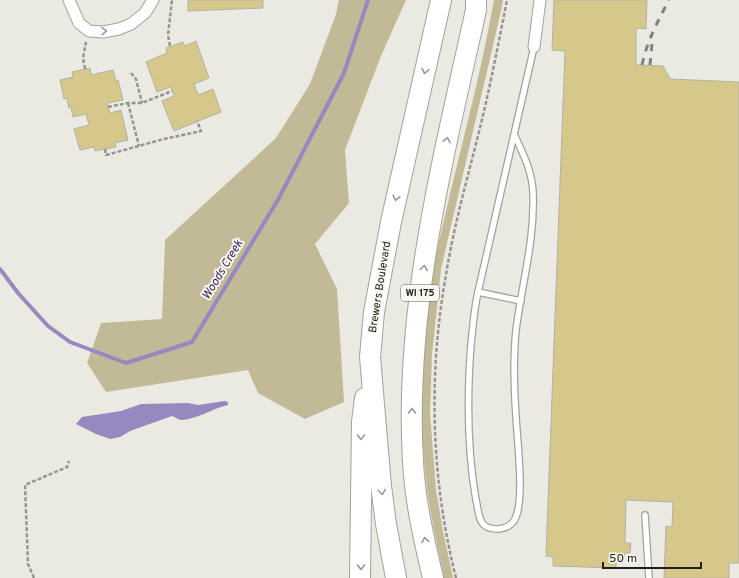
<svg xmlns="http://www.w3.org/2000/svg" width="739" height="578" font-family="Overpass,sans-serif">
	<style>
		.green { fill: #c2ba96 }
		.water { fill: #9789bf }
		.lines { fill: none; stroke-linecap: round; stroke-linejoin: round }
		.stream { stroke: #9789bf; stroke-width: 4 }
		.building { fill: #d6c88a; stroke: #b2b1aa }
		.lane-casing { stroke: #a3a19b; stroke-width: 8 }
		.street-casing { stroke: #a3a19b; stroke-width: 13 }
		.highway-casing { stroke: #a3a19b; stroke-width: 22 }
		.path { stroke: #96958f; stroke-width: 2.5; stroke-dasharray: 4 2; stroke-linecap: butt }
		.lane { stroke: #fff; stroke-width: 5.5 }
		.street { stroke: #fff; stroke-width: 11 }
		.highway { stroke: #fff; stroke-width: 20 }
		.rail { stroke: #82817b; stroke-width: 3; stroke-dasharray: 7 7; stroke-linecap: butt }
		.oneway { stroke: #9a9998 }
		.labels { text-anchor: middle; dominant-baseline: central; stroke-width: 4; stroke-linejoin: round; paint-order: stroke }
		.shield { fill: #f8f7f0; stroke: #5f5e5a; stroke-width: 1 }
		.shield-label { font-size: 10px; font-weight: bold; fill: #1e1d1a }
		.street-label { font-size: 11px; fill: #1e1d1a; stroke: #f8f7f0 }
		.water-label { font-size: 12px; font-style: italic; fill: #331b5d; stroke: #f8f7f0 }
	</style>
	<rect width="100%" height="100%" fill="#ebeae2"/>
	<g class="green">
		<path d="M339 0H406L381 56 345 150 349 203 315 244 337 289 344 402 305 419 258 393 248 370 106 392 87 363 101 323 162 319 165 240 276 138 310 84 336 14Z"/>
		<path d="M494 0H503L501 11 441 269 432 355 430 413 436 490 443 531 453 578H444C438 548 431 519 427 489 418 417 421 343 433 272 437 247 444 222 449 198 465 132 482 67 494 0Z"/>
	</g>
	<path class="water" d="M225 401 228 402V405C214 408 195 420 181 420 179 420 175 417 172 416L130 431 120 437 110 439 96 434 76 424 82 417 121 411 141 404 188 403 198 405Z"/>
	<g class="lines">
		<path class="stream" d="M0 269 18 293 48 326 70 342 126 363 192 342 279 198 344 73 368 0"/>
	</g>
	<g class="building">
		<path d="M188 0H263V8L188 11Z"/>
		<path d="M554 0H647L646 29 636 28V65L663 66 670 79 739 82V563H729V578H664L666 526 672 527 673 502 626 500 625 543H631L630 553H625L624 559H616V568L553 566V557L546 556 565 51 552 50Z"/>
		<path d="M196 41 209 78 194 84 198 95 213 89 221 112 174 131 162 101 174 96 171 87 157 92 146 62 167 53 166 48 183 42 185 46Z"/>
		<path d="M90 68 91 75 113 70 116 81 118 80 123 100 108 103V107L110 113 121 110 128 140 115 143 116 147 95 151 94 147 80 150 74 129 89 125 86 114 73 117 71 107 69 108 67 98 64 99 60 80 73 77 72 72Z"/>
	</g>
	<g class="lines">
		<g class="lane-casing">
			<g id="lane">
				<path d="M515 136C523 154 532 171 533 192 535 240 522 283 516 330 513 359 514 388 516 416 517 440 525 500 515 519 512 525 506 528 499 529 494 529 488 529 484 525 478 520 478 507 476 500 467 449 467 396 471 344 473 327 474 309 478 292L534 47"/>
				<path d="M478 292 521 301"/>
				<path d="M645 515 649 578"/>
			</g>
		</g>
		<g class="street-casing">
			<g id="street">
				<path d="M69 0 79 23 89 31 103 32 119 29 131 24 145 13 153 0"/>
				<path d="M534 47 540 0"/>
			</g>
		</g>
		<g class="highway-casing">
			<g id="highway">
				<path d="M360 578 362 422 365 398"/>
				<path d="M396 578 386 524 381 486 370 357 374 312 391 222 441 0"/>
				<path d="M433 578C424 540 415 501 413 462 404 309 443 159 476 10V0"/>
			</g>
		</g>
		<g class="path">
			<path d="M170 46 168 35 172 0"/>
			<path d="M85 69 83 58 86 42"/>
			<path d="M131 73 136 79 142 103"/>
			<path d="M128 103 139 146"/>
			<path d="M108 107 128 103H142L172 91"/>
			<path d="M105 149 106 155 164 139 201 131 197 121"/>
			<path d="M34 578 28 564 25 485 67 467 69 461"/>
			<path d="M456 578C431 479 428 375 446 275 455 218 472 163 485 107 493 71 500 36 507 0"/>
		</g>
		<use href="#lane" class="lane"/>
		<use href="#street" class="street"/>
		<use href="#highway" class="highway"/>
		<g class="rail">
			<path d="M642 65C647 41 658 21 669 0"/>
			<path d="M650 65 652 43"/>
		</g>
	</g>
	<defs><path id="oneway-chevron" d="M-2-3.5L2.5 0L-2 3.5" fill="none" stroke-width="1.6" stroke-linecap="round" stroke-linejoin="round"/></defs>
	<g class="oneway">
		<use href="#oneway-chevron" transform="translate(104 31) rotate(-3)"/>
		<use href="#oneway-chevron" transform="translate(425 71) rotate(103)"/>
		<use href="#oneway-chevron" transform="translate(447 140) rotate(-78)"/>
		<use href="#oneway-chevron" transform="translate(396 198) rotate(103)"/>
		<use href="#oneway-chevron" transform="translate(424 268) rotate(-82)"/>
		<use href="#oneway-chevron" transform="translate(412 411) rotate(-90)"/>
		<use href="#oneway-chevron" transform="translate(361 437) rotate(91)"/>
		<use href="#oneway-chevron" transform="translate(382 492) rotate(83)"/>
		<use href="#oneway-chevron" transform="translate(425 540) rotate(-101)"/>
		<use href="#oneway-chevron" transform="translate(361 567) rotate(90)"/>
	</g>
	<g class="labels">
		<rect class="shield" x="401" y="285" width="38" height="16" rx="3"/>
		<g class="shield-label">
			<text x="420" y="293">WI 175</text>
		</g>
		<g class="street-label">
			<text transform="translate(380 287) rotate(-81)">Brewers Boulevard</text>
		</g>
		<g class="water-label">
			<text transform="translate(223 270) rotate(-59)">Woods Creek</text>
		</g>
	</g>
	<path d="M603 562v6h98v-6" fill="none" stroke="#1e1d1a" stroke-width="2"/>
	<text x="609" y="562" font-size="12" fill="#1e1d1a" stroke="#f8f7f0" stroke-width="3" paint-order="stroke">50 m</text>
</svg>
